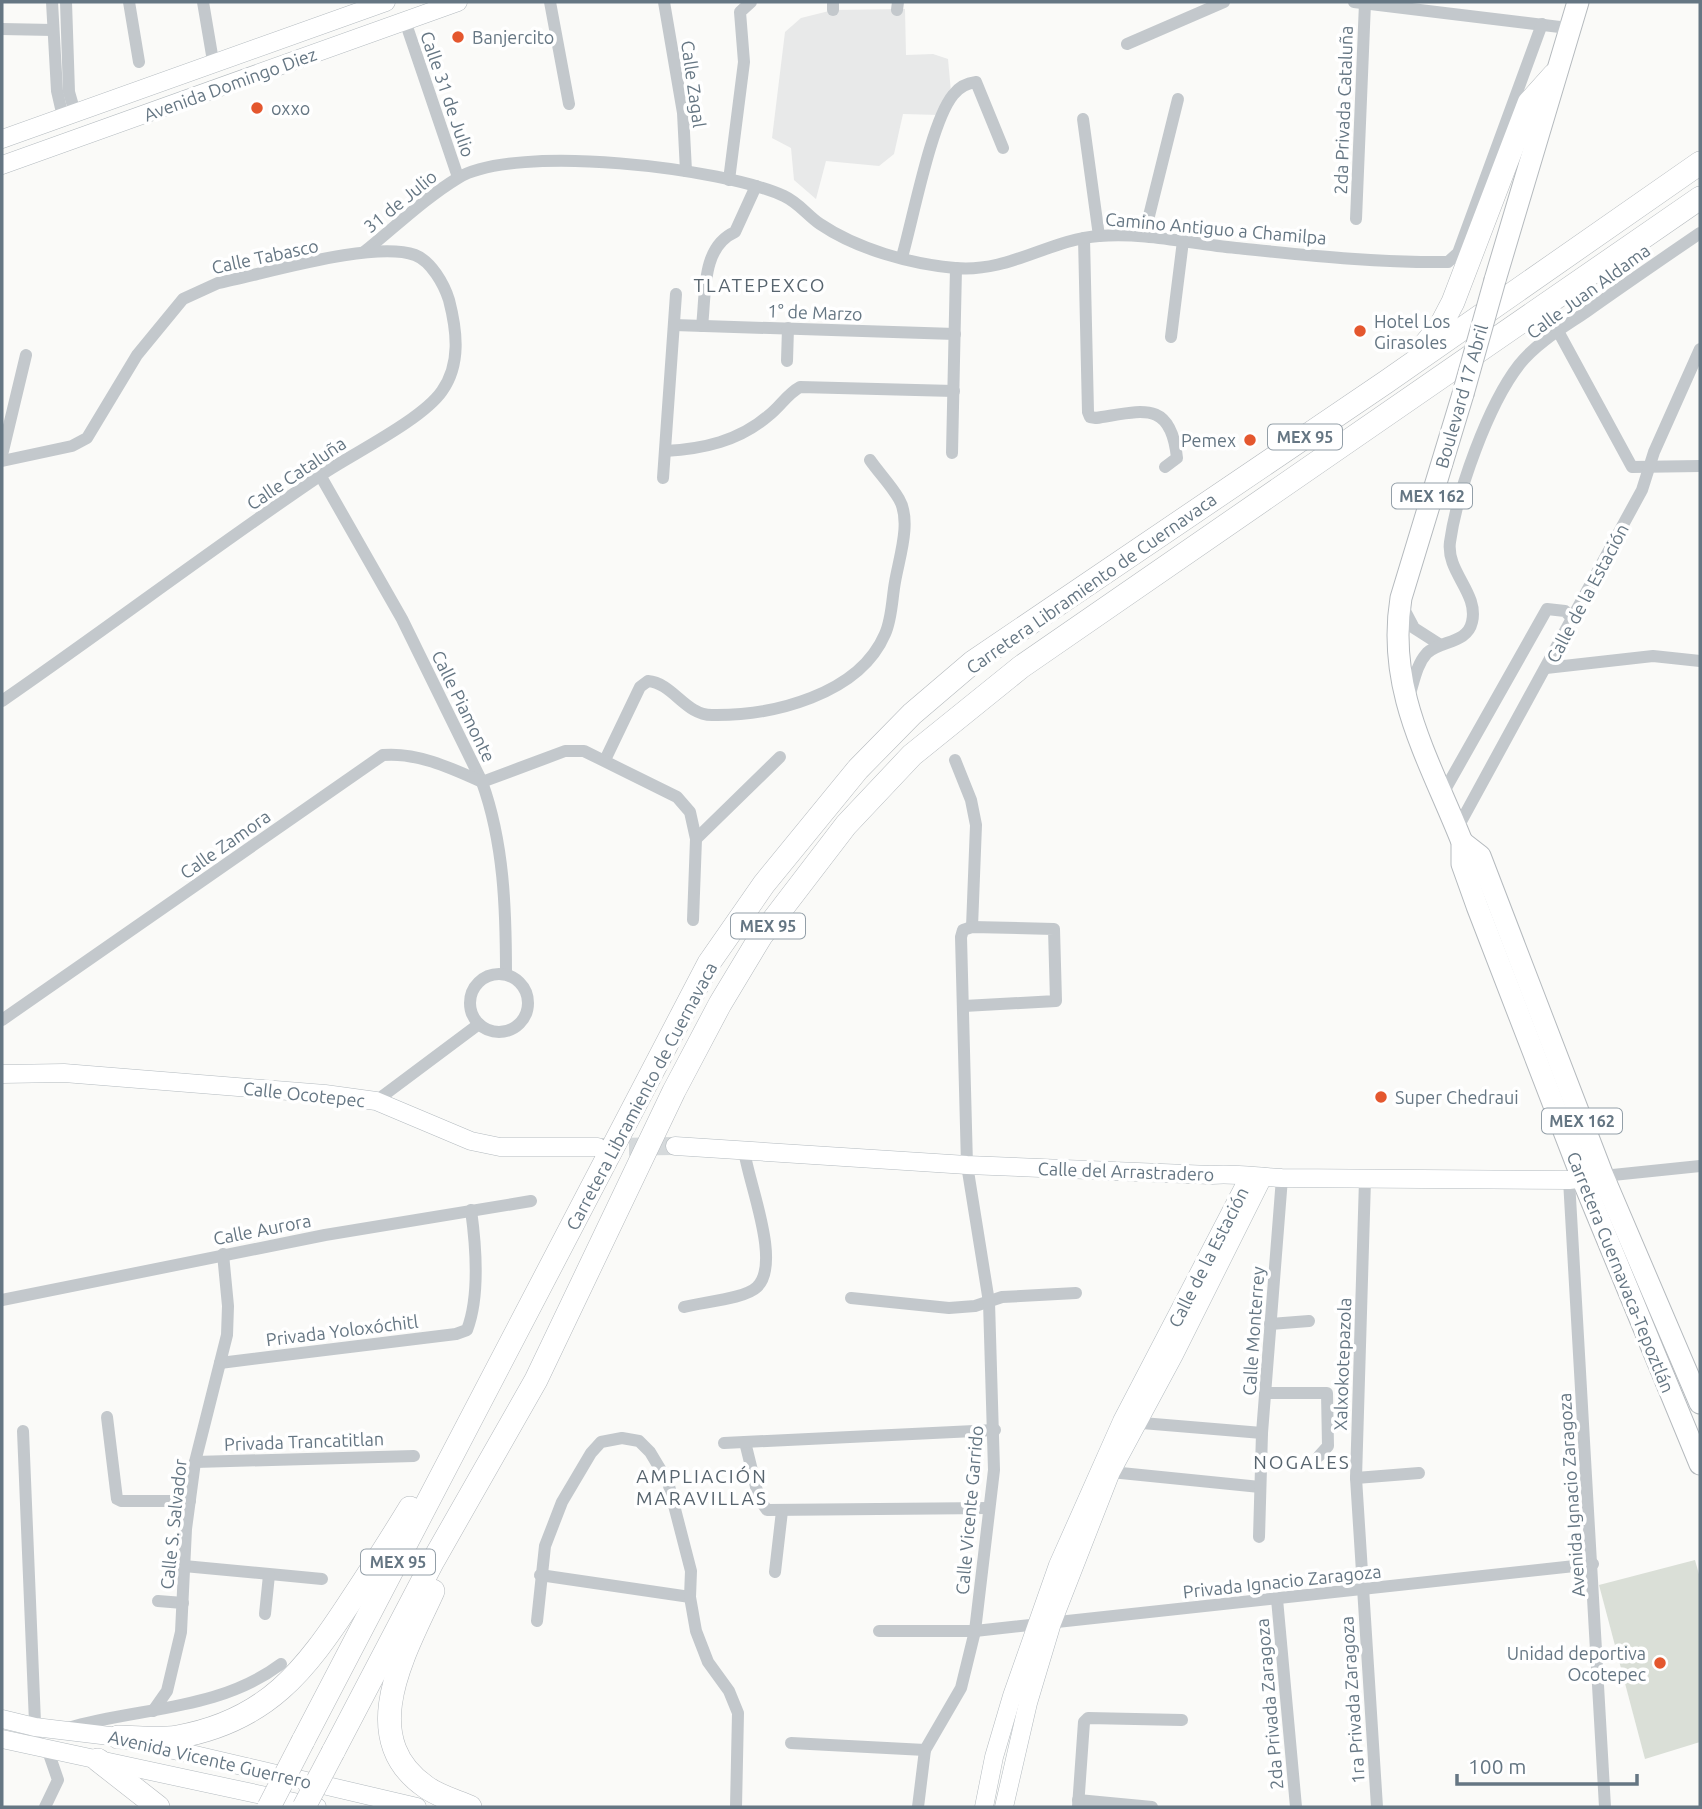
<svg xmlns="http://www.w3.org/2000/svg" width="1702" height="1809" font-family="Ubuntu,sans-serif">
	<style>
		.built { fill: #e8e9e9 }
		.pitch { fill: #dadfd7 }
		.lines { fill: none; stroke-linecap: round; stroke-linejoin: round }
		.secondary-tunnel { stroke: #d5d9db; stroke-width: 18; stroke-dasharray: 18 9; stroke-linecap: butt }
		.secondary-casing { stroke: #b3babf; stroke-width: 19 }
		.primary-casing { stroke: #b5babe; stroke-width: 23 }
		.highway-casing { stroke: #b4b9bd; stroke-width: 24 }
		.street { stroke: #c3c8cc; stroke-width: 12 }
		.secondary { stroke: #fff; stroke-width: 18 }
		.primary { stroke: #fff; stroke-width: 21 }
		.highway { stroke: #fff; stroke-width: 23 }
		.primary-bridge-casing { stroke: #b5babe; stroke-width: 23; stroke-linecap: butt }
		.highway-bridge-casing { stroke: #b4b9bd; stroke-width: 24; stroke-linecap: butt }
		.primary-bridge { stroke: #fff; stroke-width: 21 }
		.highway-bridge { stroke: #fff; stroke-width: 23 }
		.poi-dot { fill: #e4572e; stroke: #fff; stroke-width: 2.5 }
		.labels { text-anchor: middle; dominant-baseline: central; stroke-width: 7; stroke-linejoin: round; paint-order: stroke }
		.shield { fill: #fff; stroke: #939fa8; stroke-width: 2 }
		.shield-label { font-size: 16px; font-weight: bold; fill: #657683 }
		.poi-label { font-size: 18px; fill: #657683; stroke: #fff; text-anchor: start }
		.street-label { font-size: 18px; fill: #657683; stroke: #fff }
		.neighbourhood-label { font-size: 19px; letter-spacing: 2px; fill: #57646e; stroke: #fff }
	</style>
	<rect width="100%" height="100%" fill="#fafaf8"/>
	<path class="built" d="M905 9 906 55 933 54 948 59 951 92 939 115 903 114 894 154 879 166 826 161 816 199 794 180 791 148 772 138 785 32 801 18 833 10Z"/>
	<path class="pitch" d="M1695 1560 1700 1578V1742L1645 1759 1599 1585Z"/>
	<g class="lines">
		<path class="secondary-tunnel" d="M602 1147 675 1146"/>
		<g class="secondary-casing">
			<g id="secondary">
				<path d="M2 139 386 2"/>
				<path d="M2 165 458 2"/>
				<path d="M2 1074 64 1073 325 1094 376 1101 471 1141 500 1147H598"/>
				<path d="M675 1146 967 1165 1211 1175C1236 1173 1257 1177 1282 1178L1569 1180 1593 1177"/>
				<path d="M2 1719 35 1727 118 1737 417 1807"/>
				<path d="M2 1739 317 1807"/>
				<path d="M984 1807 994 1757 1012 1696 1058 1565 1122 1421 1249 1177"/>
				<path d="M1004 1807 1028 1703 1052 1623 1111 1472 1174 1355 1263 1177"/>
			</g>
		</g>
		<g class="primary-casing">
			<g id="primary">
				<path d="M1495 280 1578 2"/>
				<path d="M1463 394 1401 598C1386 690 1429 759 1462 842V864L1477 906 1582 1178 1700 1464"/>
				<path d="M1462 842 1480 856 1603 1176 1700 1403"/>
			</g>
		</g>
		<g class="highway-casing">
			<g id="highway">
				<path d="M1423 347 1441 325 1453 302 1529 103 1554 75"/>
				<path d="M433 1591C406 1651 354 1737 426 1787 438 1796 456 1801 470 1807"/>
				<path d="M118 1737C137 1737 158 1740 177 1737 267 1721 305 1671 352 1599 372 1569 391 1539 410 1508"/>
				<path d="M303 1741 709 963 764 884 858 769 912 714 973 662 1386 382 1700 163"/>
				<path d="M333 1752 433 1561 536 1380 674 1091 720 1004 761 936 846 825 912 755 1021 667 1700 198"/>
				<path d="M98 1760 158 1807"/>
			</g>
		</g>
		<g class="street">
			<path d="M52 2 57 91 63 117"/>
			<path d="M66 2 69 92 75 113"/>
			<path d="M129 2 139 62"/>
			<path d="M203 2 213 61"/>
			<path d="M550 2 569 104"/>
			<path d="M664 2 683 113 686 171"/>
			<path d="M833 2V10"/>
			<path d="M1354 2 1568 28"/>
			<path d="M897 10 898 2"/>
			<path d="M405 21 458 177"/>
			<path d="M2 29 53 30"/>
			<path d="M1127 44 1224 2"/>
			<path d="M1083 119 1099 236"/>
			<path d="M729 180 744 62 740 12 751 2"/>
			<path d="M1356 219 1365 3"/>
			<path d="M1144 236 1178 99"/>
			<path d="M1084 238 1088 412 1090 417 1096 418C1142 411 1171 399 1177 458L1165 467"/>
			<path d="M364 252C394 228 425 198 458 178 516 143 723 168 784 196 799 203 807 215 820 224 857 249 910 264 955 268 1009 273 1050 239 1099 236 1145 232 1191 244 1236 248 1306 255 1378 263 1448 262L1458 253 1542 24"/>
			<path d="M902 257C913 219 931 122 953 95 959 87 967 83 976 82L1003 148"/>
			<path d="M674 325 955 334"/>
			<path d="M702 326C706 294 701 247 735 232L756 186"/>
			<path d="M1558 331 1632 467 1700 466"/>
			<path d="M1171 337 1183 241"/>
			<path d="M787 361 788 328"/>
			<path d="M665 451C703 449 739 441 768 416 780 407 787 394 800 387L954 391"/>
			<path d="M952 453 956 268"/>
			<path d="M2 455 26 355"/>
			<path d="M2 461 72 446 87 438 137 355 183 299 218 283C264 274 373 240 415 255 431 261 444 284 449 300 457 331 461 364 442 391 422 420 352 454 321 475 213 548 109 627 2 701"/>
			<path d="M320 475 402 619 482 782C504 843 506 909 506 974"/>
			<path d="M663 478 676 294"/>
			<path d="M1404 609 1414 628 1439 644"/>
			<path d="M1546 668 1653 656 1700 661"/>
			<path d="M1409 697C1414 682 1416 665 1427 653 1441 640 1467 644 1472 622 1479 593 1446 572 1450 542 1457 492 1488 405 1519 365 1536 343 1564 327 1586 312 1624 285 1662 259 1700 233"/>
			<path d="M605 760 640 687 648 681C673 683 685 715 712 715 772 716 859 695 885 634 892 619 892 598 895 582 899 558 912 521 899 499 891 485 879 473 870 460"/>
			<path d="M955 760 971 800 976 825 972 927"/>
			<path d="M1442 795 1547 609 1565 611 1573 619"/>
			<path d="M1457 829 1642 490 1654 452 1700 349"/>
			<path d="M696 839 780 757"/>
			<circle cx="499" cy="1003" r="29"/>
			<path d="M2 1020 383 755C417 752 451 768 482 782L565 751H584L677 797 690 812 696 839 693 920"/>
			<path d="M376 1101 479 1024"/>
			<path d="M1603 1176 1700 1166"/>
			<path d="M1365 1180 1356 1478 1377 1807"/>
			<path d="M1569 1180 1605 1807"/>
			<path d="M851 1298 949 1308 975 1306 1002 1297 1076 1293"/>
			<path d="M2 1300 325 1235 531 1201"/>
			<path d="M684 1307C701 1302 745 1299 757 1287 782 1263 748 1182 744 1150"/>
			<path d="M1270 1324 1309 1321"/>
			<path d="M220 1363 456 1334 467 1330C480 1296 476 1246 471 1210"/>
			<path d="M1265 1393H1327L1328 1446 1319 1456"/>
			<path d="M107 1417 117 1499 121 1501H190"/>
			<path d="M1130 1422 1262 1433"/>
			<path d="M23 1431 36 1747"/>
			<path d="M745 1442 759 1499 767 1510 989 1508"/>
			<path d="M724 1443 995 1430"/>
			<path d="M195 1462 414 1456"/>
			<path d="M1111 1472 1260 1487"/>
			<path d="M1356 1478 1419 1473"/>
			<path d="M1259 1537 1262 1433 1282 1178"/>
			<path d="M184 1566 322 1579"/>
			<path d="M775 1572 782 1511"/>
			<path d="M540 1575 690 1597"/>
			<path d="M1277 1599 1296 1807"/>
			<path d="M158 1601 183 1603"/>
			<path d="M265 1614 269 1575"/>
			<path d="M537 1621 545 1546 562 1502 591 1453 601 1442 622 1438 639 1441 650 1452 668 1482 691 1571 690 1597 696 1631 708 1662 729 1691 738 1713 736 1807"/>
			<path d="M879 1631H975L1593 1564"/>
			<path d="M153 1711 167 1691 181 1632 186 1529 195 1462 227 1335 228 1306 223 1254"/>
			<path d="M68 1728C140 1707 218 1711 281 1664"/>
			<path d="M791 1743 925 1750"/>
			<path d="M1078 1800 1152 1807"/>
			<path d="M45 1807 58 1780 48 1751"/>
			<path d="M918 1807 925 1750 961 1688 975 1631 994 1470 989 1302 967 1165 961 937 963 930 972 927 1054 929 1056 1001 964 1006"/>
			<path d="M1078 1807 1084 1722 1088 1718 1182 1720"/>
		</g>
		<use href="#secondary" class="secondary"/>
		<use href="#primary" class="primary"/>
		<use href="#highway" class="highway"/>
		<g class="primary-bridge-casing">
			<path id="primary-bridge" d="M1463 394 1495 280"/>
		</g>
		<g class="highway-bridge-casing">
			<g id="highway-bridge">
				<path d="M269 1807 303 1741"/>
				<path d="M304 1807 333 1752"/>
			</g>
		</g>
		<use href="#primary-bridge" class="primary-bridge"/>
		<use href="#highway-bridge" class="highway-bridge"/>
	</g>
	<g class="poi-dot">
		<circle cx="458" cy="37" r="7"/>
		<circle cx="257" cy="108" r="7"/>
		<circle cx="1360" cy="331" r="7"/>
		<circle cx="1250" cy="440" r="7"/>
		<circle cx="1381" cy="1097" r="7"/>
		<circle cx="1660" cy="1663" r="7"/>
	</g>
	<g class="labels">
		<g class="shield">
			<rect x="1268" y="424.5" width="74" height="25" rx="5"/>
			<rect x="1392" y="483.5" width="80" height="25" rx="5"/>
			<rect x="731" y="913.5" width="74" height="25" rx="5"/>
			<rect x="1542" y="1108.5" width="80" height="25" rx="5"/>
			<rect x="361" y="1549.5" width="74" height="25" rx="5"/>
		</g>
		<g class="shield-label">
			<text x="1305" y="437">MEX 95</text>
			<text x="1432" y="496">MEX 162</text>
			<text x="768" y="926">MEX 95</text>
			<text x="1582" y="1121">MEX 162</text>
			<text x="398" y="1562">MEX 95</text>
		</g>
		<g class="poi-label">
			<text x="472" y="37">Banjercito</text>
			<text x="271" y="108">oxxo</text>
			<text x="1374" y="321">Hotel Los<tspan x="1374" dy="21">Girasoles</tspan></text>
			<text x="1236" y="440" text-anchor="end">Pemex</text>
			<text x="1395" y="1097">Super Chedraui</text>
			<text x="1646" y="1653" text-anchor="end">Unidad deportiva<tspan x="1646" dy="21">Ocotepec</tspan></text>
		</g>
		<g class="street-label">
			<text transform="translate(230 84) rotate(-20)">Avenida Domingo Diez</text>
			<text transform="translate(694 84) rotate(82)">Calle Zagal</text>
			<text transform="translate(448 94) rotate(71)">Calle 31 de Julio</text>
			<text transform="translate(1343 110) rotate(-88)">2da Privada Cataluña</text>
			<text transform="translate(400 201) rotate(-39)">31 de Julio</text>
			<text transform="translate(1216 228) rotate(5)">Camino Antiguo a Chamilpa</text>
			<text transform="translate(265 256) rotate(-12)">Calle Tabasco</text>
			<text transform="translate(1588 291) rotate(-36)">Calle Juan Aldama</text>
			<text transform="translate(815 312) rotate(2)">1° de Marzo</text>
			<text transform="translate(1461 396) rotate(-74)">Boulevard 17 Abril</text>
			<text transform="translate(296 473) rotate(-34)">Calle Cataluña</text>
			<text transform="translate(1091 583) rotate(-35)">Carretera Libramiento de Cuernavaca</text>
			<text transform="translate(1587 593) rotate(-62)">Calle de la Estación</text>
			<text transform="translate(464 706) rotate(64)">Calle Piamonte</text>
			<text transform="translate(225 844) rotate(-35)">Calle Zamora</text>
			<text transform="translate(304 1094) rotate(6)">Calle Ocotepec</text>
			<text transform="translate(641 1096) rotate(-62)">Carretera Libramiento de Cuernavaca</text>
			<text transform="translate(1126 1171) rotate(2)">Calle del Arrastradero</text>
			<text transform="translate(262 1229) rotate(-11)">Calle Aurora</text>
			<text transform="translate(1208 1257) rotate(-63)">Calle de la Estación</text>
			<text transform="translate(1621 1272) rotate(68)">Carretera Cuernavaca-Tepoztlán</text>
			<text transform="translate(342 1330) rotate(-7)">Privada Yoloxóchitl</text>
			<text transform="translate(1253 1331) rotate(-86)">Calle Monterrey</text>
			<text transform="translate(1342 1364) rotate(-88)">Xalxokotepazola</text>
			<text transform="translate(304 1441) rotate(-2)">Privada Trancatitlan</text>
			<text transform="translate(1571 1495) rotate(-94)">Avenida Ignacio Zaragoza</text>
			<text transform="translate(969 1510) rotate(-85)">Calle Vicente Garrido</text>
			<text transform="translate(173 1524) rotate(-84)">Calle S. Salvador</text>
			<text transform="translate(1282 1581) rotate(-6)">Privada Ignacio Zaragoza</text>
			<text transform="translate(1352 1700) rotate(-94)">1ra Privada Zaragoza</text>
			<text transform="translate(1269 1704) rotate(-95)">2da Privada Zaragoza</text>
			<text transform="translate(210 1759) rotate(13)">Avenida Vicente Guerrero</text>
		</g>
		<g class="neighbourhood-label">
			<text x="760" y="285">TLATEPEXCO</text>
			<text x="1302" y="1462">NOGALES</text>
			<text x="702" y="1476">AMPLIACIÓN<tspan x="702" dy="22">MARAVILLAS</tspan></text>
		</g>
	</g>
	<rect width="1702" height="1809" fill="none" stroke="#657683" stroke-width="7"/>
	<path d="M1457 1774v10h180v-10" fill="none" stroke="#657683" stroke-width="3.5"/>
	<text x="1468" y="1774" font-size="21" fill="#657683" stroke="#ffffff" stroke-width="5" paint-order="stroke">100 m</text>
</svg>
